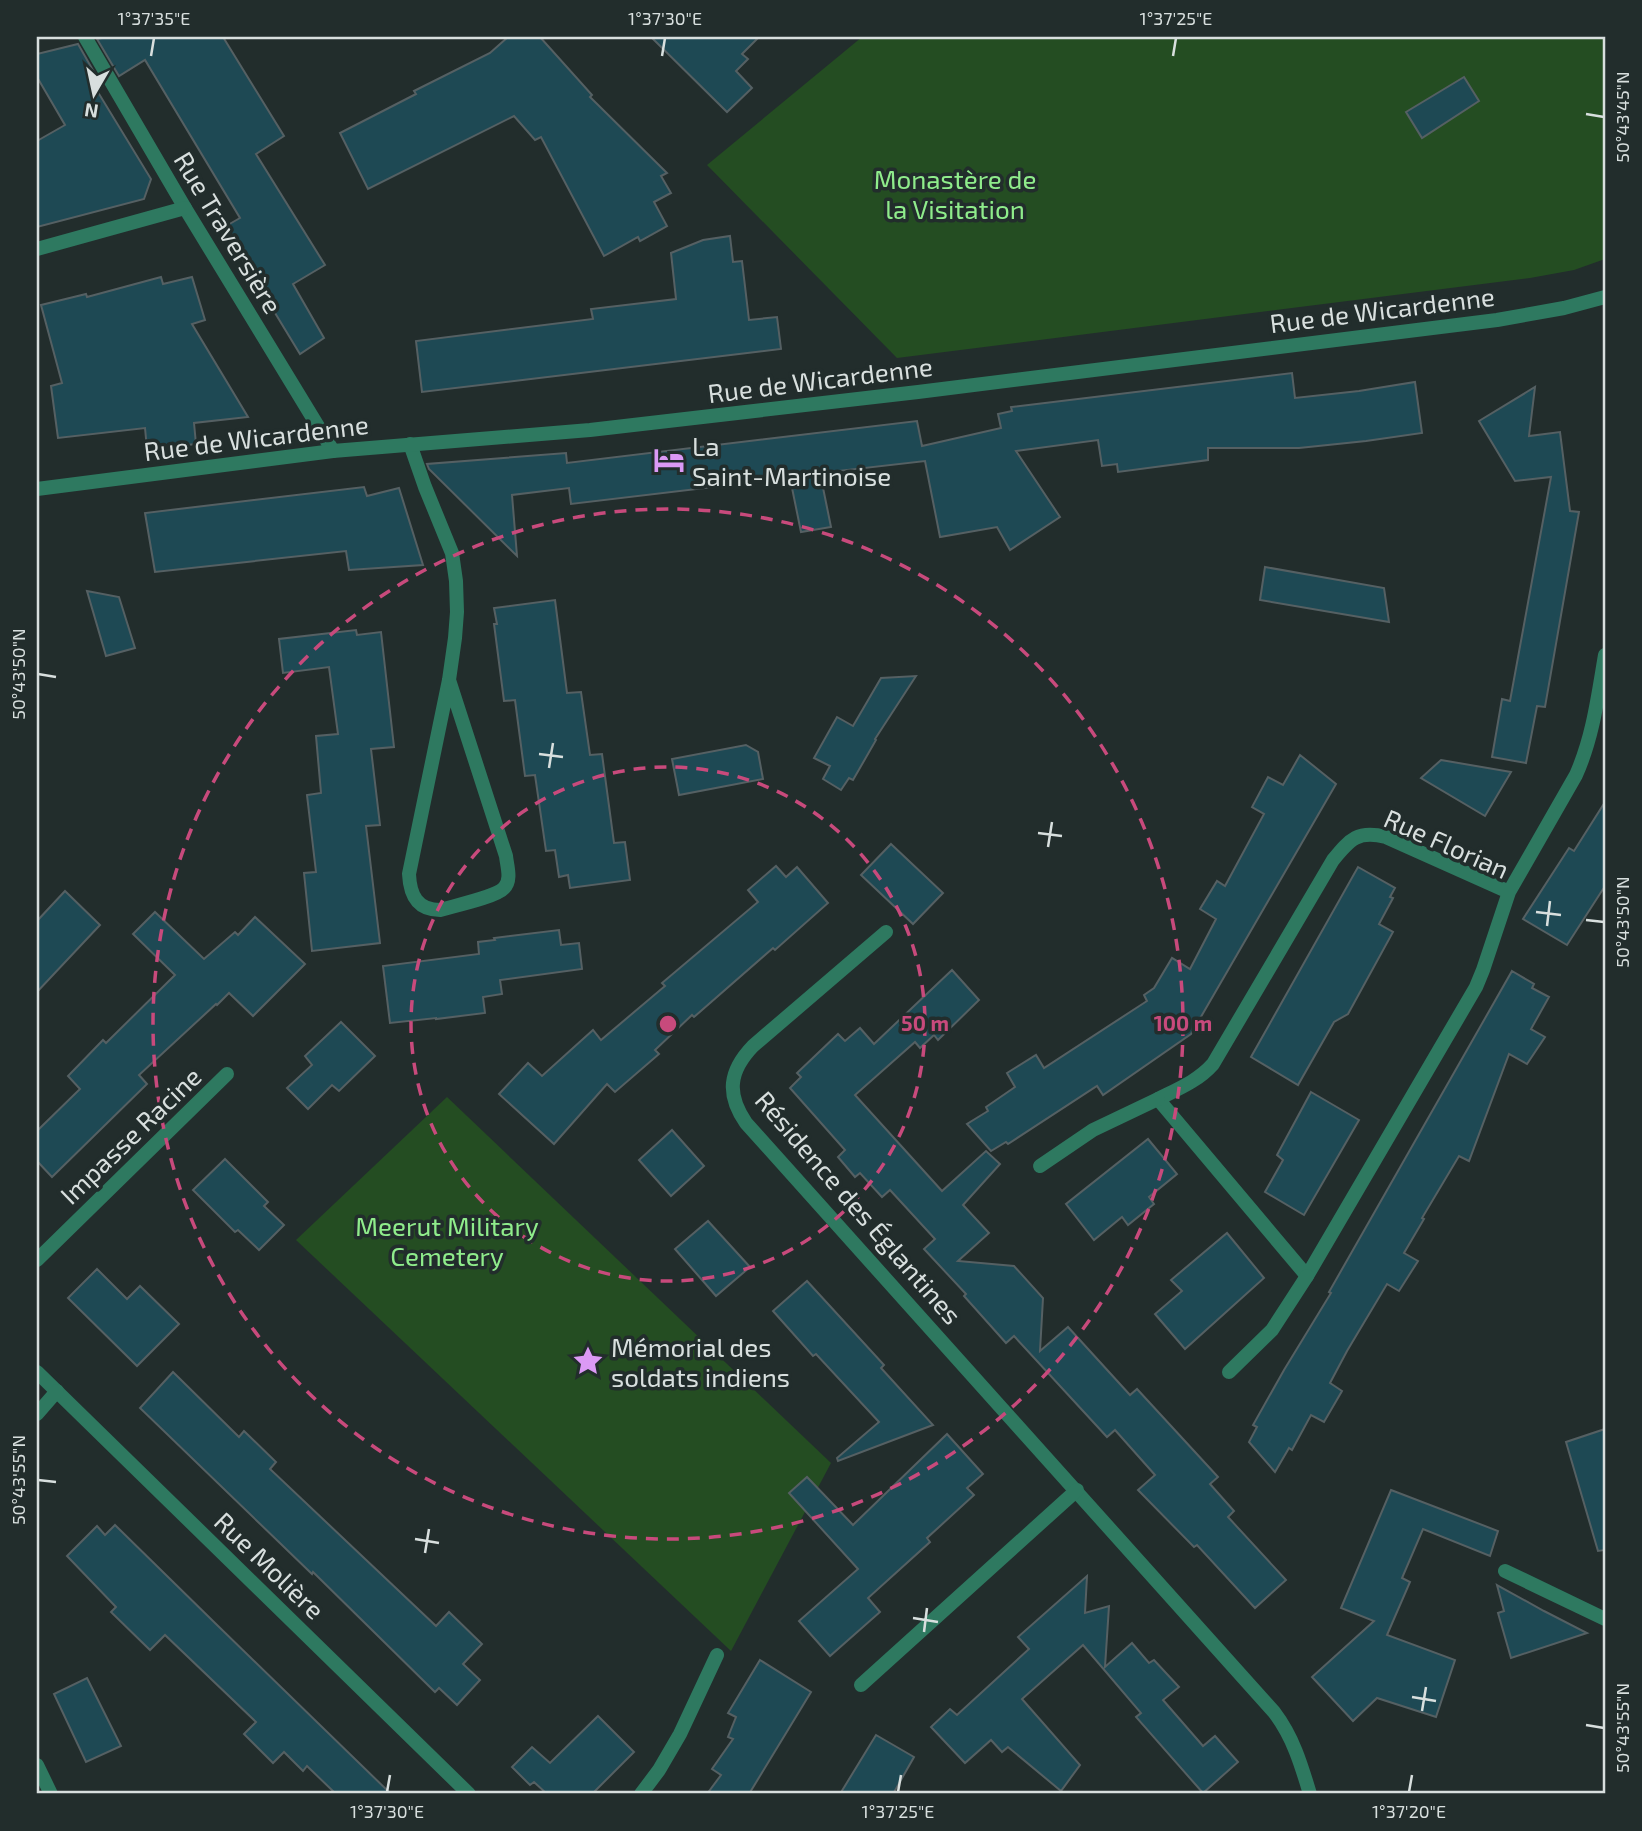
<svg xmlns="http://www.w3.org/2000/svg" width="1642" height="1831" font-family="'Exo 2',sans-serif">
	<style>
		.green { fill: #244d22 }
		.building { fill: #1e4954; stroke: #556063; stroke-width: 2 }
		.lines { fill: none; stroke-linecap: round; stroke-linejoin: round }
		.street { stroke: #2e7960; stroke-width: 14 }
		.ticks { fill: none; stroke: #d8dfde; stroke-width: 2.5 }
		.ring { fill: none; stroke: #c84a7c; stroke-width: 3.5; stroke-dasharray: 12 9 }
		.labels { text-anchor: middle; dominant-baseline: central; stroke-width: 7; stroke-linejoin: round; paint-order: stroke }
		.park-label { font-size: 26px; fill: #8fec8b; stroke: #222d2c }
		.street-label { font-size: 26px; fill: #d8dfde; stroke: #222d2c }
		.poi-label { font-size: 26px; fill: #d8dfde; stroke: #222d2c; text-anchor: start }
		.centre { fill: #c84a7c; stroke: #222d2c; stroke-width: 3.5 }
		.ring-label { font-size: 21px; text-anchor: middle; font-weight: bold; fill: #c84a7c; stroke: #222d2c; stroke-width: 7; stroke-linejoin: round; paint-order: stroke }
		.neatline { fill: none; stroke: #d8dfde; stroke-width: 2.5 }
		.ticks-label { font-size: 18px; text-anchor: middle; fill: #d8dfde }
	</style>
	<rect width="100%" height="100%" fill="#222d2c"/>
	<g class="green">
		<path d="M862 37H1605V259L1574 270 1530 278 897 358 707 165Z"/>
		<path d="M447 1097 831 1463 731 1651 296 1240Z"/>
	</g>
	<g class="building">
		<path d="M107 37H223L284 136 256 154 325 265 293 284 324 338 300 354 238 252 240 250 226 226 240 218 145 60 119 76 97 39Z"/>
		<path d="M508 37H540L592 95 590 97 667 173 661 176 671 193 654 202 667 226 640 241 638 237 604 256 541 137 535 140 514 116 368 189 340 133 416 94 414 91 490 53Z"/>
		<path d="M651 37H759L742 54 748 59 736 71 752 88 727 112Z"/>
		<path d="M78 44 102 86 96 89 151 179 144 199 37 227V141L65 125 37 77V54Z"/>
		<path d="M1464 77 1479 101 1422 138 1406 112Z"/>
		<path d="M730 236 733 262 742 261 749 320 777 317 781 349 422 392 416 341 593 319 591 309 676 299 671 253 703 240Z"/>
		<path d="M161 277 163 284 192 277 205 320 192 324 248 417 194 423 196 444 147 449 145 428 58 438 51 386 62 383 41 305 86 294 87 297Z"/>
		<path d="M1292 373 1295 398 1359 391 1415 382 1422 433 1366 441 1299 448H1208V460L1118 472 1117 464 1102 466 1098 440 1016 451 1060 517 1010 550 997 527 940 537 925 461 820 473 831 527 801 532 790 478 571 504 569 488 512 495 517 556 429 469 427 464 566 453 567 463 917 421 922 446 1001 428 998 414 1012 411 1011 407Z"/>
		<path d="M1535 387 1529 436 1560 432 1570 511 1579 512 1545 707 1537 706 1526 763 1492 757 1502 699 1510 701 1551 477 1515 481 1479 421Z"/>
		<path d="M364 487 367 496 399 488 423 565 349 570 346 551 155 572 145 513Z"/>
		<path d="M1265 567 1384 588 1389 622 1260 600Z"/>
		<path d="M87 591 119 597 135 648 106 656Z"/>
		<path d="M555 600 567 693 581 692 590 755 602 754 614 843 625 842 630 880 570 888 568 875 559 877 555 850 546 851 535 775 525 776 515 700 504 701 494 624H497L494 608Z"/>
		<path d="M356 630 357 635 381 632 394 747 371 749 380 825 366 826 380 943 312 951 304 873 316 872 307 795 321 793 316 736 338 734 329 667 283 673 279 639Z"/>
		<path d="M916 676 875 739 876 740 853 780 849 778 841 790 823 779 830 766 814 758 837 717 853 726 881 678Z"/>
		<path d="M746 745 758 752 763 779 679 795 672 759Z"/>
		<path d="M1300 755 1336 784 1191 1034 1103 1095 1097 1086 1008 1144 1006 1142 991 1151 967 1124 988 1111 986 1107 1015 1087 1007 1073 1036 1055 1044 1068 1147 1001 1144 995 1154 988 1172 958 1190 969 1216 919 1200 909 1217 881 1225 886 1264 814 1252 807 1268 777 1283 785Z"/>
		<path d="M1441 760 1511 772 1485 816 1421 778Z"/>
		<path d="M1605 802V886L1567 945 1523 919 1569 848 1574 851Z"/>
		<path d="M891 844 943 893 913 924 861 875Z"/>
		<path d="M776 866 786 877 797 867 828 903 775 950 773 948 694 1017 692 1015 655 1050 659 1054 615 1092 607 1084 554 1144 499 1094 528 1063 542 1076 593 1030 601 1040 665 986 662 983 758 902 748 890Z"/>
		<path d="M1358 867 1395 888 1390 897 1393 898 1379 924 1393 932 1348 1014 1334 1022 1298 1085 1251 1057Z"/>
		<path d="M65 891 100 925 37 992V921Z"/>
		<path d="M155 912 204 959 235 932 238 935 255 917 305 964 253 1016 229 993 217 1005 216 1004 139 1075 147 1084 52 1177 37 1161V1131L80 1089 68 1076 103 1040 106 1043 175 975 133 934Z"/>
		<path d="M559 930 561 945 579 943 582 969 500 980 502 994 483 997 485 1013 436 1019V1018L390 1023 383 966 479 954 478 942 495 940 494 938Z"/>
		<path d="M952 970 979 1000 938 1040 934 1035 920 1048 915 1042 855 1095 942 1191 986 1151 1000 1164 963 1205 989 1233 958 1261 1014 1266 1043 1298 1040 1351 1068 1327 1130 1395 1137 1389 1218 1477 1210 1484 1234 1511 1228 1517 1286 1580 1255 1608 1197 1545 1194 1547 1138 1490 1155 1475 1115 1430 1107 1437 1014 1336 1006 1343 964 1296 966 1294 924 1249 935 1239 890 1190 882 1197 860 1173 855 1177 838 1157 845 1150 790 1088 801 1077 797 1073 838 1034 845 1041 860 1028 874 1044Z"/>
		<path d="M1512 971 1534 984 1532 988 1549 997 1531 1029 1545 1037 1527 1064 1509 1054 1469 1161 1459 1156 1422 1218 1424 1219 1404 1253 1418 1261 1399 1291 1387 1284 1347 1351 1330 1383 1342 1391 1324 1422 1311 1415 1292 1450 1289 1448 1275 1472 1249 1442 1257 1427 1253 1425 1284 1370 1331 1293 1329 1292Z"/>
		<path d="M341 1022 375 1056 339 1091 332 1085 308 1109 287 1088 312 1065 305 1056Z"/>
		<path d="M1311 1092 1359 1120 1304 1215 1265 1192 1283 1160 1277 1155Z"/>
		<path d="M672 1130 704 1166 671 1196 639 1160Z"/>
		<path d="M1148 1139 1177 1174 1149 1197 1154 1204 1128 1225 1122 1217 1094 1240 1066 1204Z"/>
		<path d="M225 1159 268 1202 264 1206 284 1225 259 1250 238 1230 235 1232 193 1190Z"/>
		<path d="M708 1221 750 1267 716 1296 675 1249Z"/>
		<path d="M1227 1233 1264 1278 1185 1349 1155 1314 1182 1291 1171 1280Z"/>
		<path d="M97 1269 127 1299 140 1286 179 1324 137 1366 68 1298Z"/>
		<path d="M807 1281 884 1365 881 1368 933 1425 838 1461 837 1458 879 1422 816 1354 813 1356 773 1311Z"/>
		<path d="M173 1372 239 1437 244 1431 276 1462 270 1469 436 1626 449 1612 482 1644 463 1664 480 1680 457 1705 439 1688 435 1692 313 1572 312 1574 140 1408Z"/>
		<path d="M1605 1429V1550L1598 1551 1566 1442Z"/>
		<path d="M947 1434 983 1474 967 1488 974 1495 927 1538 930 1542 868 1598 880 1612 830 1656 799 1621 858 1569 789 1493 807 1477 853 1525Z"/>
		<path d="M1391 1490 1498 1531 1490 1556 1423 1529 1402 1578 1410 1582 1387 1635 1455 1660 1436 1717 1377 1698 1353 1721 1312 1677 1374 1621 1341 1608Z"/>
		<path d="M115 1525 215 1623 391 1794H336L307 1766 303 1771 284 1752 273 1763 244 1734 256 1722 165 1635 150 1650 111 1612 116 1607 67 1556 97 1526 105 1535Z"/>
		<path d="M1087 1576 1085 1613 1109 1606 1105 1667 1132 1643 1149 1663 1154 1660 1179 1687 1163 1700 1203 1746 1215 1736 1238 1762 1203 1793 1136 1717 1141 1713 1083 1645 1022 1699 1080 1765 1061 1791 1008 1747 1002 1752 991 1740 965 1763 931 1727 950 1709 957 1715 1029 1649 1018 1637Z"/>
		<path d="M1497 1585 1544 1611 1587 1633 1511 1658 1498 1613 1504 1611Z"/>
		<path d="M760 1660 811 1692 749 1794H707L721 1775 712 1769 733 1739 728 1737 736 1717 728 1713Z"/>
		<path d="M87 1678 121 1746 86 1762 54 1694Z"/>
		<path d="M598 1716 634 1752 592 1794H547L534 1782 530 1785 512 1767 532 1747 550 1763Z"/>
		<path d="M876 1735 914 1757 893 1794H840Z"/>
	</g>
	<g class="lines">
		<g class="street">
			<path d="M85 37 185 208 333 451"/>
			<path d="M37 249 185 208"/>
			<path d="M410 444 425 487 452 553 456 581 457 612 455 638 449 680 409 874C410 895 417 910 440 910 453 906 496 897 504 888 512 880 507 866 506 856L449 680"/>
			<path d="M37 489 333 451 590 430 918 392 1497 320 1564 308 1605 297"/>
			<path d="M1509 892 1386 837C1358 830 1350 839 1333 860L1213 1064C1198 1081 1178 1089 1158 1099L1307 1276 1476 987 1483 970 1509 892 1576 775C1593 737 1598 696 1605 655"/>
			<path d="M886 932 753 1046C729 1071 726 1094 746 1123L1274 1712C1293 1737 1301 1764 1310 1794"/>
			<path d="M1040 1166 1093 1130 1158 1099"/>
			<path d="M37 1260 227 1074"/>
			<path d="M37 1372 469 1794"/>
			<path d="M1229 1372 1272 1330 1307 1276"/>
			<path d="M37 1414 57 1391"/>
			<path d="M1505 1571 1605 1619"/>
			<path d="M861 1685 1077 1490"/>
			<path d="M37 1765 51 1794"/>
			<path d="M641 1794 659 1770 680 1734 717 1655"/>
		</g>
	</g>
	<path class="ticks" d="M151 56 154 38M662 56 665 38M1173 56 1176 38M1586 114 1604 117M38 674 56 677M539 754 563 757M549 768 553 743M1038 833 1062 836M1048 847 1052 822M1536 912 1561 915M1586 920 1604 922M1547 926 1550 901M38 1480 56 1482M415 1539 439 1543M425 1553 429 1529M913 1618 938 1622M924 1632 927 1608M1412 1697 1436 1701M1422 1711 1426 1687M1586 1725 1604 1728M387 1792 390 1775M898 1792 901 1775M1409 1792 1412 1775"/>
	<g class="ring">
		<circle cx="668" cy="1024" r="257"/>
		<circle cx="668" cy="1024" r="515"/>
	</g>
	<defs>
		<g id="hotel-bare" transform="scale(2.415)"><path d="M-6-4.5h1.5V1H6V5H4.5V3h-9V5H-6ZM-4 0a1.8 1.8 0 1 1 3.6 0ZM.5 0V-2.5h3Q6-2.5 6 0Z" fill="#db99f5" stroke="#222d2c" stroke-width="2.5" paint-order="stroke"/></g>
		<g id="sight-bare" transform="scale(2.415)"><path d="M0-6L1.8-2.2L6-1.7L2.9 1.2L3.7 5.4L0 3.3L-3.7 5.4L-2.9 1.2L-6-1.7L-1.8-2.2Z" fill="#db99f5" stroke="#222d2c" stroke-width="2.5" paint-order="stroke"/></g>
	</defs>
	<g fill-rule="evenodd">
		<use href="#hotel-bare" x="669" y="460"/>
		<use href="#sight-bare" x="588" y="1361"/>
	</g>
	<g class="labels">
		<g class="park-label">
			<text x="955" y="178">Monastère de<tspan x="955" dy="30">la Visitation</tspan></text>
			<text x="447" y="1225">Meerut Military<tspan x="447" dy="30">Cemetery</tspan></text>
		</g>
		<g class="street-label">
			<text transform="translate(229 232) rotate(59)">Rue Traversière</text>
			<text transform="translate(1382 309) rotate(-7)">Rue de Wicardenne</text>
			<text transform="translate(820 379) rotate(-7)">Rue de Wicardenne</text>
			<text transform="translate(256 437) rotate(-7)">Rue de Wicardenne</text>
			<text transform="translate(1447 843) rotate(24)">Rue Florian</text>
			<text transform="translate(130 1135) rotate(-44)">Impasse Racine</text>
			<text transform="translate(859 1207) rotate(49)">Résidence des Églantines</text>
			<text transform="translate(270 1565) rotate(44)">Rue Molière</text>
		</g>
		<g class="poi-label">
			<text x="692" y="445">La<tspan x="692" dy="30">Saint-Martinoise</tspan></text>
			<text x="611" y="1346">Mémorial des<tspan x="611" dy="30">soldats indiens</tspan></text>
		</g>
	</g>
	<circle cx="668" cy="1024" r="10" class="centre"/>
	<g class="ring-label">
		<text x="925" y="1031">50 m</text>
		<text x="1183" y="1031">100 m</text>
	</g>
	<rect width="1642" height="1831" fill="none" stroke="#222d2c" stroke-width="77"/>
	<g transform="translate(94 94) rotate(189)" stroke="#222d2c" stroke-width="5" paint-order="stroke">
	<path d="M0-5L12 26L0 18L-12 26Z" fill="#d8dfde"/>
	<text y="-10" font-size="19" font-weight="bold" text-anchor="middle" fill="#d8dfde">N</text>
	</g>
	<rect x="38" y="38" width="1566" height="1754" class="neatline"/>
	<g class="ticks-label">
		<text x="154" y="25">1°37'35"E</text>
		<text x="665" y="25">1°37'30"E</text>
		<text x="1176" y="25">1°37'25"E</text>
		<text transform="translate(1623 117) rotate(-90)" y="6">50°43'45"N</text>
		<text transform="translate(19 674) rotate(-90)" y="6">50°43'50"N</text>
		<text transform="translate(1623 922) rotate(-90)" y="6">50°43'50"N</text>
		<text transform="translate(19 1480) rotate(-90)" y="6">50°43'55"N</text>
		<text transform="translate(1623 1728) rotate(-90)" y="6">50°43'55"N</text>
		<text x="387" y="1818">1°37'30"E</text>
		<text x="898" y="1818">1°37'25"E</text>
		<text x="1409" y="1818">1°37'20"E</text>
	</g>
</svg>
